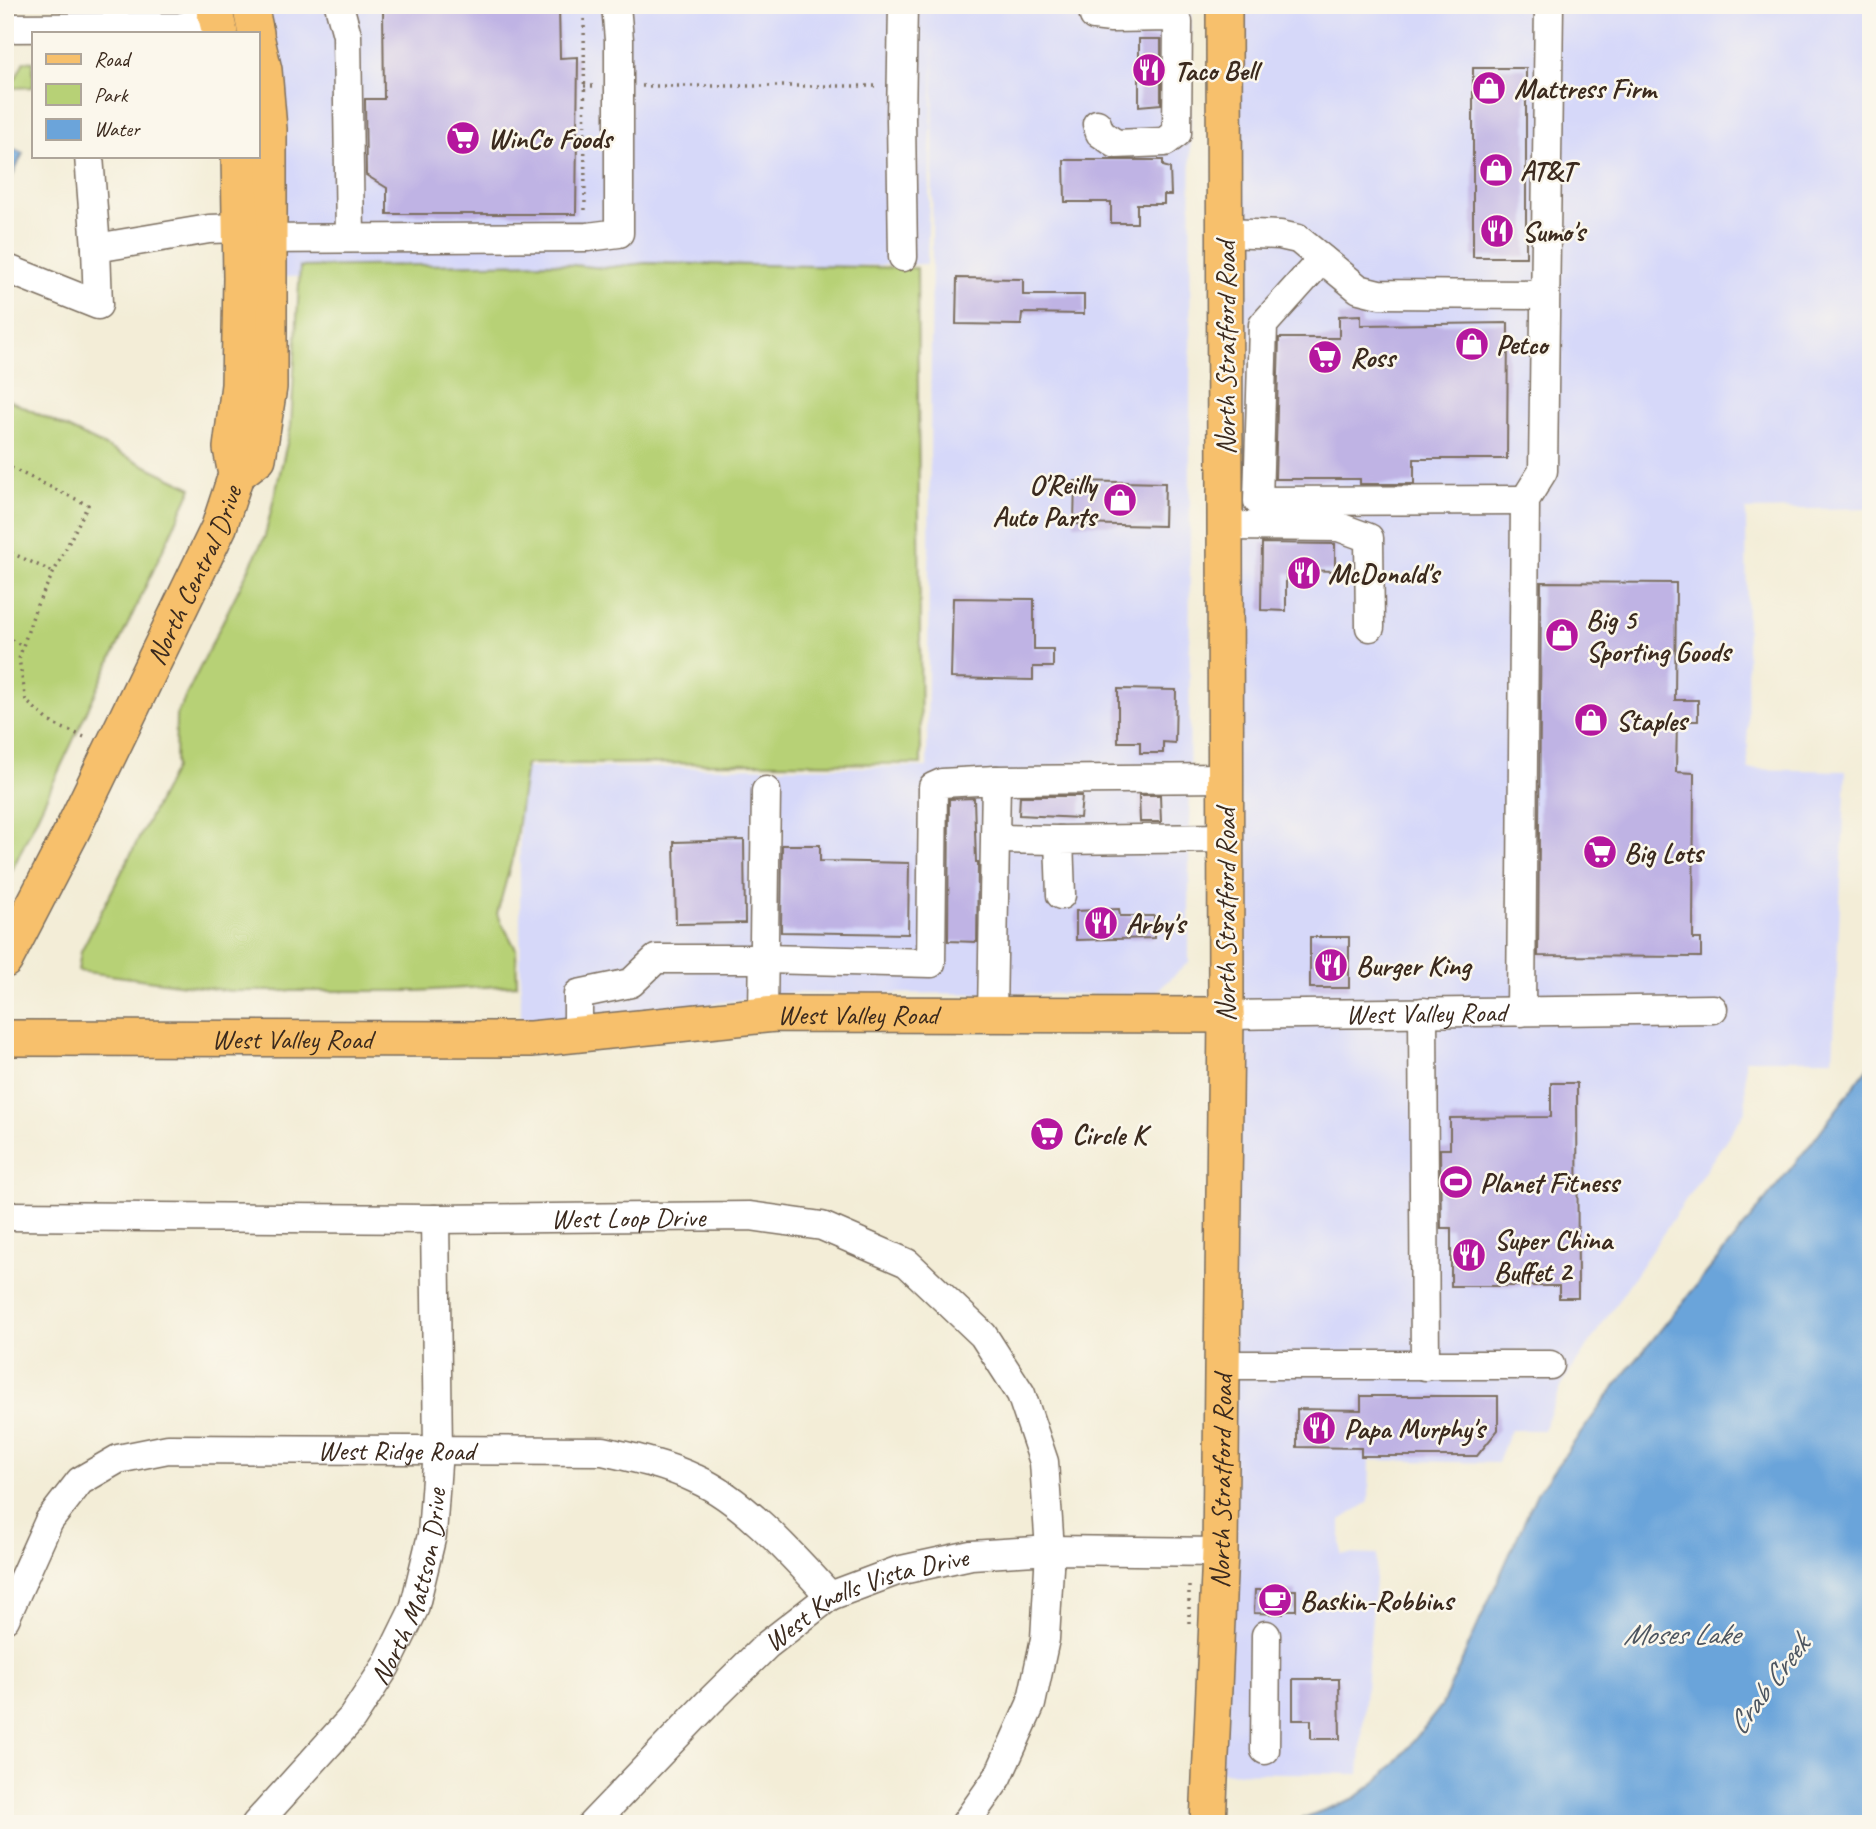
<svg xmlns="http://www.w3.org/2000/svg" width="1876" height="1829" font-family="Caveat,sans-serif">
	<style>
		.built { fill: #d6d8f9 }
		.green { fill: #b7d176; stroke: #797e4a; stroke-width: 2 }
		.water { fill: #6ba4da; stroke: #53677c; stroke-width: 2 }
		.building { fill: #bfb3e4 }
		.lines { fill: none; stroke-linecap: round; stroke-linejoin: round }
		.minor-casing { stroke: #7b6e5f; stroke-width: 31 }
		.major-casing { stroke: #7b6e5f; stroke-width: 38 }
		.path { stroke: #7b6e5f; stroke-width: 3.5; stroke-dasharray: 2 5; stroke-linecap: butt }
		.minor { stroke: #fff; stroke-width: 28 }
		.major { stroke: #f7c06c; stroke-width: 35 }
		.labels { text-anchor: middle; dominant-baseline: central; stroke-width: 5; stroke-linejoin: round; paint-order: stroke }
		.poi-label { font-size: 28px; font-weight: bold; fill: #3b2a1e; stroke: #fbf7ec; text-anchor: start }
		.street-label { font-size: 28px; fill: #3b2a1e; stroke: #fbf7ec }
		.water-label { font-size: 30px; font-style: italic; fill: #4c5560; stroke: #fbf7ec }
	</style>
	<rect width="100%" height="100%" fill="#fbf7ec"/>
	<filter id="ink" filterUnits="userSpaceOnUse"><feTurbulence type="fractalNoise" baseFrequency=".0143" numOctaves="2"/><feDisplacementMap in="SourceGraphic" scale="14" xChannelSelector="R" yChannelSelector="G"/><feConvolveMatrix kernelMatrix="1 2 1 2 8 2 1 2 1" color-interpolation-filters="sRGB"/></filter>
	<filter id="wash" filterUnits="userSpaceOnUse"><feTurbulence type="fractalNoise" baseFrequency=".00686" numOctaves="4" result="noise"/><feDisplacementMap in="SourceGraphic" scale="28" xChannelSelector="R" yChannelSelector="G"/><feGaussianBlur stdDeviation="1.57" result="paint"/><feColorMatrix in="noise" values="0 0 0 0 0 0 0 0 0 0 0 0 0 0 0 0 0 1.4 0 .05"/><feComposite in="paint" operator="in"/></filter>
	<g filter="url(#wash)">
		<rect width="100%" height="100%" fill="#f3edd7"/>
		<g class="built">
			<path d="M213 5H1191L1189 962 1154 994 785 993 609 1019 521 1022 519 768 927 767 934 38 927 264 241 278 257 156V33H220Z"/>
			<path d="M1224 5H1871V508L1746 510 1748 769 1846 771 1833 1059H1745L1746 1110 1564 1381 1543 1430H1510L1498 1463 1370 1460 1369 1502 1341 1520V1554L1377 1555 1359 1774 1210 1772Z"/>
		</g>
		<g class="green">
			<path d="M24 61 33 62V87L11 88Z"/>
			<path d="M552 263 603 268 645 263 917 268 921 764 767 763 526 764 514 852 497 914 516 949 517 985 417 991H231L78 971 81 951 175 768 176 716 265 536 291 426 300 267Z"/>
			<path d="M5 398 192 488 5 885Z"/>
		</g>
		<g class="water">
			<path d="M5 145 23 153 7 188 5 187Z"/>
			<path d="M1871 1063V1824H1288L1355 1798 1380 1779 1403 1754 1442 1705 1537 1493 1616 1385 1813 1141Z"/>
		</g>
		<g id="blocks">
			<g class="building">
				<path d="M559 5 560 58 578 57 576 214H387V188L366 175 365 99H384L383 7Z"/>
				<path d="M1139 39H1161V104L1139 106Z"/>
				<rect x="1473" y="68" width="53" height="189"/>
				<path d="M1064 160H1163V166L1170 168 1171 195H1164V204H1137V223H1111V202H1065Z"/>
				<path d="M957 278 1023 279V295H1084V314L1022 313 1021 325 956 324Z"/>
				<path d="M1361 315V325L1508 323 1507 459H1414V484H1360V479H1275L1279 338H1339V316Z"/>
				<path d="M1075 481 1165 483 1164 526 1074 524Z"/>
				<path d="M1262 543 1335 544V571L1299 570V574L1286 573V611L1261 610Z"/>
				<path d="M1541 582 1676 583 1675 700H1698V721H1677L1676 772 1694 773 1693 939H1701V957L1538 956Z"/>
				<path d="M953 598 1034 599V649H1053V667H1033V680L951 678Z"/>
				<path d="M1118 689 1176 690 1175 743 1163 742V753H1140V742H1118Z"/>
				<path d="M1139 795H1160L1161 822H1140Z"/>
				<path d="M1020 796H1082L1080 818 1019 815Z"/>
				<path d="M974 798 976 862H978L977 942 948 941 949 799Z"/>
				<path d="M744 840 745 923 676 924 674 842Z"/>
				<path d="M782 845H820V861L909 863 908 934 781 932Z"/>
				<path d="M1119 909 1120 916H1154V938L1076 940V911Z"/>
				<rect x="1310" y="937" width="39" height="51"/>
				<path d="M1551 1083H1577L1578 1298H1559V1286H1451V1228H1441L1440 1149H1450V1118L1551 1117Z"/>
				<path d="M1361 1396H1498V1430L1477 1456H1361V1448L1297 1447V1409L1361 1410Z"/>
				<path d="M1255 1590H1296V1610H1284L1283 1614 1254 1613Z"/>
				<path d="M1293 1679H1339L1340 1739H1311V1720H1293Z"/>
			</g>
		</g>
	</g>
	<g filter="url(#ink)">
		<use href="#blocks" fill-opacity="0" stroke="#7b6e5f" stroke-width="2"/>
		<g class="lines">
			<g class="minor-casing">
				<g id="minor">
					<path d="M339 5 347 35 350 238"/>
					<path d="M903 5 901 119 903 257"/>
					<path d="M1094 16 1111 18 1170 17 1178 22 1177 133 1165 142 1116 144 1100 133 1097 124"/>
					<path d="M5 28 181 27 217 19"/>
					<path d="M89 156 96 248"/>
					<path d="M1225 233 1280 235 1298 239 1359 289 1379 294 1545 295"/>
					<path d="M250 239 588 237 619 233V40L616 5"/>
					<path d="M1322 259 1263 325 1258 501 1525 500"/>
					<path d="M5 268 98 305 96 248 209 229 241 228"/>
					<path d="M1225 526 1339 527 1369 538 1370 627"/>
					<path d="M996 780 1225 778"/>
					<path d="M996 839 1059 840"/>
					<path d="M1061 895 1059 840 1226 838"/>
					<path d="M1423 1012 1425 1366"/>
					<path d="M1521 1012 1525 500 1543 471 1549 5"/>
					<path d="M763 1015 766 791"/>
					<path id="s1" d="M1226 1015 1713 1009"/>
					<path d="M578 1035V994L631 983 656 959H764L931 963 933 787 942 783 996 780 992 1015"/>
					<path id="s2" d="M5 1216 435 1219 750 1216 822 1226 907 1263 983 1335 1021 1394 1044 1462 1050 1550 1045 1639 1031 1704 998 1777 965 1824"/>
					<path d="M1221 1365H1550"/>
					<path id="s3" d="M5 1619 49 1521 80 1481 118 1459 168 1449 603 1451C635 1458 667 1465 696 1479 744 1500 794 1557 830 1596"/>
					<path d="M1265 1750 1266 1635"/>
					<path id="s4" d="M256 1824 352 1718 386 1666 414 1609 432 1535 438 1450 435 1219"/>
					<path id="s5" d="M592 1824 709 1702 767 1645 830 1596 897 1571 971 1555 1050 1550 1220 1552"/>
				</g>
			</g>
			<g class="major-casing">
				<g id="major">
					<path d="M213 5 220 33"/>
					<path d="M250 5 256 33"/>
					<path d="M236 475 258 458 269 387V129L264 70 257 40"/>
					<path id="s6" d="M5 960 71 833 219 527 236 475 231 448 239 385 241 278 239 156"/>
					<path id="s7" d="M5 1038 531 1039 775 1014 1226 1015"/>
					<path id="s8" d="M1208 1824 1220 1552 1226 1015 1224 5"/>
				</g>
			</g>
			<g class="path">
				<path d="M584 5 585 214"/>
				<path d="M584 86H596"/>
				<path d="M642 86H879"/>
				<path d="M5 465 88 505 36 607 23 646 19 659 26 701 53 724 87 738"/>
				<path d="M5 550 53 572"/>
				<path d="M5 637 23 646"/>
				<path d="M1189 1623V1586"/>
			</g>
			<use href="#minor" class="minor"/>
			<use href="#major" class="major"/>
		</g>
	</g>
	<defs>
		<g id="restaurant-disc" transform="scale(1.75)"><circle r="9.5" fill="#b5179e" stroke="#fbf7ec"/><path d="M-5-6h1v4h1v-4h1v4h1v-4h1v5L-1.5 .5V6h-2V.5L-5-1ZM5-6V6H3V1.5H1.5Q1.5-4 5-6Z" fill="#fff"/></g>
		<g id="shop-disc" transform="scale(1.75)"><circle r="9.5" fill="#b5179e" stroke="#fbf7ec"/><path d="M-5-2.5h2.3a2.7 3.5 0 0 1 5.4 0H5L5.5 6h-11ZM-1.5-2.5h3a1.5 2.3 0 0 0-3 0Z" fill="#fff"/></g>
		<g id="supermarket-disc" transform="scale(1.75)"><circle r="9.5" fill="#b5179e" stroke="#fbf7ec"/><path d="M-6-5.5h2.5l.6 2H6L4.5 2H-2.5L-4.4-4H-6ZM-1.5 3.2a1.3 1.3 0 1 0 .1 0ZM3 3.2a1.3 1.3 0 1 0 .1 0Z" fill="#fff"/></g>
		<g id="stadium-disc" transform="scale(1.75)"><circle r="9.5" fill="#b5179e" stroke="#fbf7ec"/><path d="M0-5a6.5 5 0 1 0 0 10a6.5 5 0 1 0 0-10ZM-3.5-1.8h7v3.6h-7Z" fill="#fff"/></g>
		<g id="cafe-disc" transform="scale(1.75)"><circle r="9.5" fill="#b5179e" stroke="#fbf7ec"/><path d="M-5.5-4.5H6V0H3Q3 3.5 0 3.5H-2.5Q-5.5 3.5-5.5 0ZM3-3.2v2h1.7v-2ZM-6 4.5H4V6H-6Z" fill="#fff"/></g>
	</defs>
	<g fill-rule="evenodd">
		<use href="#restaurant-disc" x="1149" y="70"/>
		<use href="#shop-disc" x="1489" y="88"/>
		<use href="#supermarket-disc" x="463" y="138"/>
		<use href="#shop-disc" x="1496" y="170"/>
		<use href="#restaurant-disc" x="1497" y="231"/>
		<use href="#shop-disc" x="1472" y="344"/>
		<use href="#supermarket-disc" x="1325" y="357"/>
		<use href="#shop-disc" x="1120" y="500"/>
		<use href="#restaurant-disc" x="1304" y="573"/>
		<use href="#shop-disc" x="1562" y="635"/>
		<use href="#shop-disc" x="1591" y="720"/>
		<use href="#supermarket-disc" x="1600" y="852"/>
		<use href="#restaurant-disc" x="1101" y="923"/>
		<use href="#restaurant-disc" x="1331" y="965"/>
		<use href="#supermarket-disc" x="1047" y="1134"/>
		<use href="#stadium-disc" x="1456" y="1182"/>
		<use href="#restaurant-disc" x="1469" y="1255"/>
		<use href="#restaurant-disc" x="1319" y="1428"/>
		<use href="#cafe-disc" x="1275" y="1600"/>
	</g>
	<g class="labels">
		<g class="poi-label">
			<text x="1174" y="70">Taco Bell</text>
			<text x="1514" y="88">Mattress Firm</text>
			<text x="488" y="138">WinCo Foods</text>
			<text x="1520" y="170">AT&amp;T</text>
			<text x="1522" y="231">Sumo's</text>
			<text x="1496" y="344">Petco</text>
			<text x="1350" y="357">Ross</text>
			<text x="1096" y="484" text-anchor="end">O'Reilly<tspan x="1096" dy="32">Auto Parts</tspan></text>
			<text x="1328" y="573">McDonald's</text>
			<text x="1586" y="619">Big 5<tspan x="1586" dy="32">Sporting Goods</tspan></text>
			<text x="1616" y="720">Staples</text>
			<text x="1624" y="852">Big Lots</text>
			<text x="1126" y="923">Arby's</text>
			<text x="1356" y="965">Burger King</text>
			<text x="1072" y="1134">Circle K</text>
			<text x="1480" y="1182">Planet Fitness</text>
			<text x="1494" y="1239">Super China<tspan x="1494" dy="32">Buffet 2</tspan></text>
			<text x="1344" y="1428">Papa Murphy's</text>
			<text x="1300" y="1600">Baskin-Robbins</text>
		</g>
		<g class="street-label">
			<text transform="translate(1225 348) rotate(-90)">North Stratford Road</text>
			<text stroke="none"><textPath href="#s6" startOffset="429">North Central Drive</textPath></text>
			<text transform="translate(1225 915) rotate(-90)">North Stratford Road</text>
			<text stroke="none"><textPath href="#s1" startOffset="200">West Valley Road</textPath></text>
			<text stroke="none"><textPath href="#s7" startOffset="854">West Valley Road</textPath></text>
			<text stroke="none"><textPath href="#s7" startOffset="287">West Valley Road</textPath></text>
			<text stroke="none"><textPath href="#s2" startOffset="623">West Loop Drive</textPath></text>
			<text stroke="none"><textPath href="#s3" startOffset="481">West Ridge Road</textPath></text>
			<text stroke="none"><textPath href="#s8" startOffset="343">North Stratford Road</textPath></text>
			<text stroke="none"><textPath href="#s4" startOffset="289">North Mattson Drive</textPath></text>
			<text stroke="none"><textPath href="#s5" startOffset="362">West Knolls Vista Drive</textPath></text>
		</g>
		<g class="water-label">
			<text x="1681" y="1634">Moses Lake</text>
			<text transform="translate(1768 1685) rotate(-53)">Crab Creek</text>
		</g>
	</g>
	<rect width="1876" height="1829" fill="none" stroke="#fbf7ec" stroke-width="28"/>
	<rect x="32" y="32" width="228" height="126" fill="#fbf7ec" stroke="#aea59a" stroke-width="2"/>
	<rect x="46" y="54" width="35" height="10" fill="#f7c06c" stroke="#aea59a" stroke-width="2"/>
	<text x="94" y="66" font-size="21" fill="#3b2a1e">Road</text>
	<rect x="46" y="84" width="35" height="21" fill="#b7d176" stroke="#aea59a" stroke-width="2"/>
	<text x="94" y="102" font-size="21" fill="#3b2a1e">Park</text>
	<rect x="46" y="119" width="35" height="21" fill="#6ba4da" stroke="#aea59a" stroke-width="2"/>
	<text x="94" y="136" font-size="21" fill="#3b2a1e">Water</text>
</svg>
